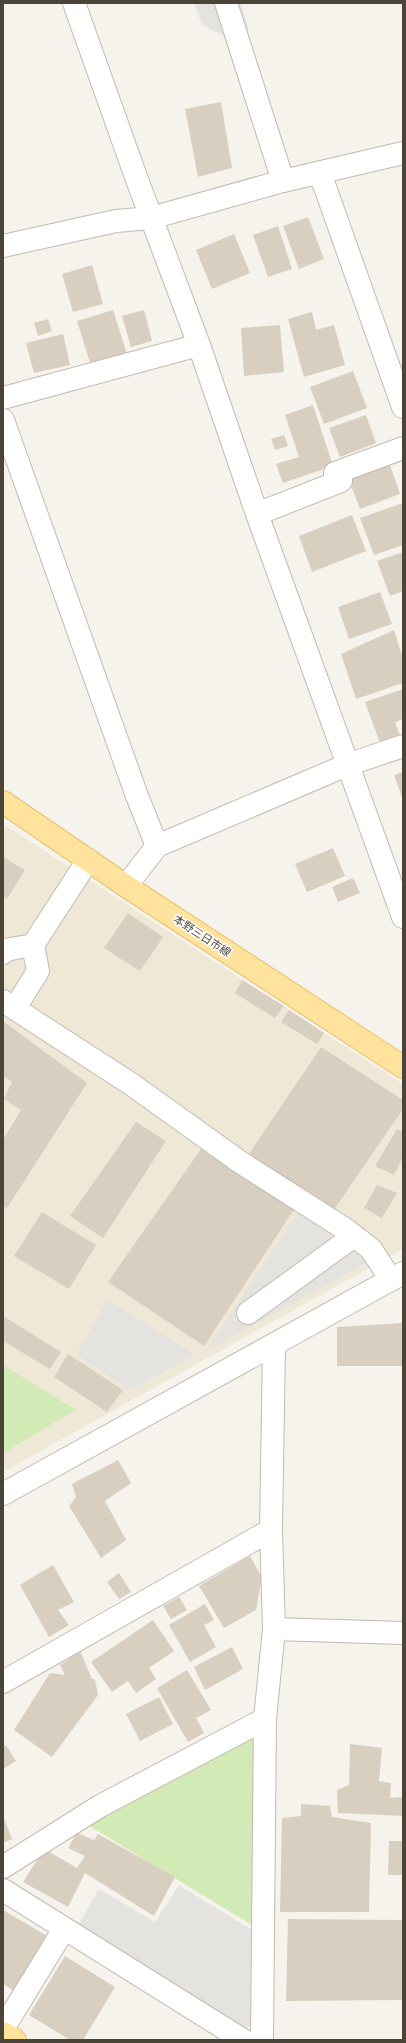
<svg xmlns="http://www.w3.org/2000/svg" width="406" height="2043" font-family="'Source Sans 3','Noto Sans JP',sans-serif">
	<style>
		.education { fill: #efe8d6 }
		.green { fill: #d2eab5 }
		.parking { fill: #e5e3e0 }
		.building { fill: #d8cfc1 }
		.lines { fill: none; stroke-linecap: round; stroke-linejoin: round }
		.minor-casing { stroke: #c2bbae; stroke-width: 24 }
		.major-casing { stroke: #e6c16a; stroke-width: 24 }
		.minor { stroke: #fff; stroke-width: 22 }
		.major { stroke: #ffe39c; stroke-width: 22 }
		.labels { text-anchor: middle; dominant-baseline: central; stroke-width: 3; stroke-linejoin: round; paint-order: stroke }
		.street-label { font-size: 11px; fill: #4b4439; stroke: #fff }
	</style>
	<rect width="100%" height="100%" fill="#f6f3ec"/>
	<path class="education" d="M3 824 403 1084V1249L3 1472Z"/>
	<g class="green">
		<path d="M3 1365 76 1410 3 1453Z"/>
		<path d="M258 1736 255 1927 88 1825Z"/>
	</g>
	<g class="parking">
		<path d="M194 3H241L249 31 224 36 202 25Z"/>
		<path d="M299 1211 367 1263 206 1351Z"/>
		<path d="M108 1300 195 1355 130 1390 76 1354Z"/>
		<path d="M179 1885 255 1932 253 2025 244 2029 76 1929 99 1889 155 1922Z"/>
	</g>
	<g class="building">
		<path d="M221 102 232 168 198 177 185 109Z"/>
		<path d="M308 217 324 259 299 269 283 226Z"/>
		<path d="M278 226 292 269 268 277 253 235Z"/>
		<path d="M234 234 250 273 212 289 196 250Z"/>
		<path d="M92 265 103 304 73 312 62 274Z"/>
		<path d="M113 310 127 354 91 366 77 321Z"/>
		<path d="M144 310 152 341 131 347 122 316Z"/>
		<path d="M312 312 316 330 334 325 345 365 304 377 288 319Z"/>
		<path d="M48 319 52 331 38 336 34 323Z"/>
		<path d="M280 325 284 372 244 376 241 328Z"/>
		<path d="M63 334 70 365 34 373 26 343Z"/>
		<path d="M353 371 367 408 324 424 310 387Z"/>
		<path d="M313 405 333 466 283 483 276 464 299 457 285 415Z"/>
		<path d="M366 415 376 443 340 457 329 428Z"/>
		<path d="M284 435 288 446 275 450 271 439Z"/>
		<path d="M390 465 400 494 360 509 349 480Z"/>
		<path d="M403 503V545L374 555 360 518Z"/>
		<path d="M352 515 366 551 312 572 299 536Z"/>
		<path d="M403 552V591L390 596 377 561Z"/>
		<path d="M380 592 392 624 349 639 338 607Z"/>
		<path d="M394 630 403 659V683L356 699 341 654Z"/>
		<path d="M403 689V719L395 722 400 736 380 743 365 702Z"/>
		<path d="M403 772V800L394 775Z"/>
		<path d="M333 848 345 876 307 892 295 864Z"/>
		<path d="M3 857 25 870 7 899 3 896Z"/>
		<path d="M353 878 360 893 338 902 332 887Z"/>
		<path d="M128 913 163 937 140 971 104 948Z"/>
		<path d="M242 980 284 1006 275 1018 235 993Z"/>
		<path d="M289 1010 324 1033 317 1044 281 1022Z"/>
		<path d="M3 1021 87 1083 7 1208 3 1206V1140L21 1110 4 1099 12 1082 3 1076Z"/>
		<path d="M321 1047 403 1100V1109L333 1211 249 1154Z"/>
		<path d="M136 1122 166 1141 103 1238 70 1216Z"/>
		<path d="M397 1129 403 1132V1157L394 1175 375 1166Z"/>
		<path d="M201 1149 295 1208 204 1346 108 1282Z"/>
		<path d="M377 1185 397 1193 382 1218 364 1208Z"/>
		<path d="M42 1212 96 1245 69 1289 14 1256Z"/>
		<path d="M3 1316 61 1352 50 1369 3 1341Z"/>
		<path d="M403 1323V1366H337V1327Z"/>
		<path d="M68 1354 123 1390 107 1412 54 1377Z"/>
		<path d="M118 1460 131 1483 105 1501 126 1540 101 1558 69 1506 76 1497 72 1484Z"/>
		<path d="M250 1556 262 1577 256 1610 224 1628 199 1586Z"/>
		<path d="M53 1565 74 1602 58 1610 69 1625 49 1637 20 1585Z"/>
		<path d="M119 1573 131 1592 119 1599 107 1582Z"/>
		<path d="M179 1597 187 1610 171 1619 163 1606Z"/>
		<path d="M205 1604 214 1620 204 1625 216 1647 190 1662 169 1625Z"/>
		<path d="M153 1620 174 1651 149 1668 156 1679 136 1693 128 1681 112 1692 91 1662Z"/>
		<path d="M232 1647 243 1669 205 1690 194 1667Z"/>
		<path d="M80 1651 92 1679H95L98 1695 52 1757 14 1730 50 1673 65 1675 60 1665Z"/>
		<path d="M187 1670 211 1710 196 1718 204 1733 188 1742 157 1688Z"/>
		<path d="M159 1697 173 1724 140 1741 126 1714Z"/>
		<path d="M350 1744 382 1748 379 1781 391 1783 390 1798 403 1797V1816L338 1813 337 1790 349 1785Z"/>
		<path d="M6 1745 16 1761 3 1769V1747Z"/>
		<path d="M301 1804 330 1806 332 1817 371 1823 369 1912H280L282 1818 301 1816Z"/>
		<path d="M3 1816 12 1839 3 1843Z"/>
		<path d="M77 1833 94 1840 98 1834 175 1877 154 1916 85 1873 68 1907 23 1882 44 1849 77 1868 85 1856 68 1848Z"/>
		<path d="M389 1841H403V1875H388Z"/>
		<path d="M3 1910 47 1936 14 1991 3 1984Z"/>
		<path d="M288 1919 403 1920V2000L286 2001Z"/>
		<path d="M65 1956 115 1987 83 2040H70L29 2015Z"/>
	</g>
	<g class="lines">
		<g class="minor-casing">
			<g id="minor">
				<path d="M74 3 136 177 199 345 257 514 403 917"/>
				<path d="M226 3 283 181"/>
				<path d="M320 173 403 407"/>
				<path d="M3 246 116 221 151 218 283 181 403 153"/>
				<path d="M3 398 199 345"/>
				<path d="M3 420 137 796 157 846"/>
				<path d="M257 514 341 481 335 473 403 448"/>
				<path d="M126 886 157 846 347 765 403 746"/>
				<path d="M3 953 5 950 33 945 88 860"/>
				<path d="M3 1001 131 1084 240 1162 345 1229 371 1249 391 1280"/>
				<path d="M15 1008 38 971 33 945"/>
				<path d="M248 1313 354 1236"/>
				<path d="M3 1494 403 1273"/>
				<path d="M274 1629 403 1633"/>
				<path d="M3 1682 271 1530"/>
				<path d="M3 1867 100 1806 265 1719"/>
				<path d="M3 1890 243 2040"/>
				<path d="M3 2029 64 1929"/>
				<path d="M262 2040 265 1719 274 1629 271 1530 274 1345"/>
			</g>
		</g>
		<g class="major-casing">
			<g id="major">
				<path d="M3 802 126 886 403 1067"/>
				<path d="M3 2033 15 2040"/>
			</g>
		</g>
		<use href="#minor" class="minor"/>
		<use href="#major" class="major"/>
	</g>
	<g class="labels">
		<g class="street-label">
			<text transform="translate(202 936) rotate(33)">本野三日市線</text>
		</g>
	</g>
	<rect width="406" height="2043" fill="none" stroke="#4b4439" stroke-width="8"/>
</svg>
